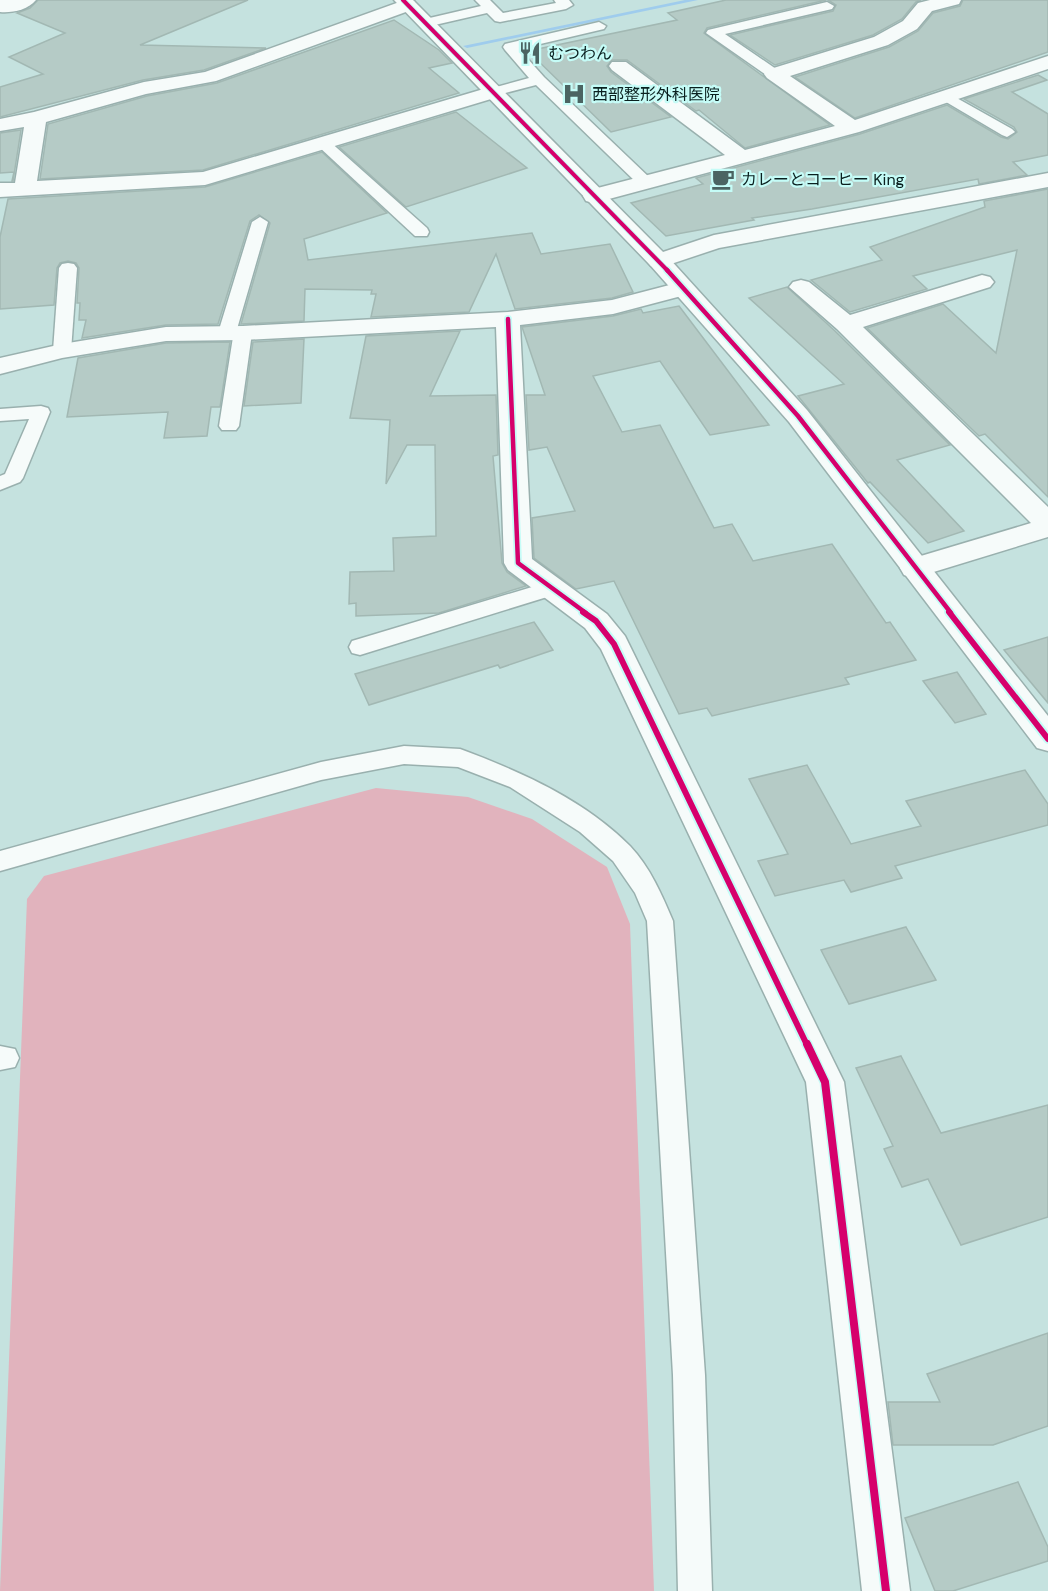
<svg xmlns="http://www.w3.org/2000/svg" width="1048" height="1591" font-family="'DM Sans','Noto Sans JP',sans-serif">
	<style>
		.green { fill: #e1b3bd }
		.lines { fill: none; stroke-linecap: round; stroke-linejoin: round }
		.stream { fill: #9fcced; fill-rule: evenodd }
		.building { fill: #b5cbc6; stroke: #a2b8b3; stroke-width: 1.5 }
		.service-casing { stroke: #99b0ae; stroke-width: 3 }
		.minor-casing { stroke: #99b0ae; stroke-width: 3 }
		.tertiary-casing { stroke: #99b0ae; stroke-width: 3 }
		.service { fill: #f6fbfa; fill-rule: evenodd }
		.minor { fill: #f6fbfa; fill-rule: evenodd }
		.tertiary { fill: #f6fbfa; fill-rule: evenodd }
		.cycleway-far3-casing { stroke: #c5fcf7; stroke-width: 6 }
		.cycleway-far2-casing { stroke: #c5fcf7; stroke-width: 8 }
		.cycleway-far1-casing { stroke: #c5fcf7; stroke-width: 10 }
		.cycleway-casing { stroke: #c5fcf7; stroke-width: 11 }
		.cycleway-far3 { stroke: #d6006c; stroke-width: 4 }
		.cycleway-far2 { stroke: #d6006c; stroke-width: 4.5 }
		.cycleway-far1 { stroke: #d6006c; stroke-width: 6 }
		.cycleway { stroke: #d6006c; stroke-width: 8 }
		.labels { text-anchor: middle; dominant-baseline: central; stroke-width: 4.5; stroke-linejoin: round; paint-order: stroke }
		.far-poi-label { font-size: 16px; fill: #0a201f; stroke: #c5fcf7; text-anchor: start }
	</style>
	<rect width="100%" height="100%" fill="#c5e2df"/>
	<path class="green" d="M376 788 468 797 532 819 607 867 630 924 654 1591H0L27 899 44 876Z"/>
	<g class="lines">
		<path class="stream" d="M685 0H698L467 48 463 46Z"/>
	</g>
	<g class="building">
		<path d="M38 0H248L140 45 266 48 204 70 143 80 0 117V87L43 74 9 57 65 33 17 13 30 8Z"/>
		<path d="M726 0H826L707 28 704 33 830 125 745 148 699 110 696 111 627 60H612L607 66 611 72 671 117 611 132 528 51 677 20 668 13Z"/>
		<path d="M828 0H921L916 2 902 19 873 35 775 65 730 35 833 11 836 5Z"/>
		<path d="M963 0H1048V52L855 118 795 77 889 47 918 31 933 13 960 6Z"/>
		<path d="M394 20 439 50 452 63 429 68 459 93 203 170 40 179 48 124 147 96 217 83Z"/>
		<path d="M1038 75 1047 80 1012 92 1048 114V155L1013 162 1027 175 979 184 978 179 812 209 752 218 754 220 666 236 631 203 703 184 696 178 860 134 947 105 1001 137 1008 139 1017 132 1014 127 964 99Z"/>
		<path d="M456 112 527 168 406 207 339 147Z"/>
		<path d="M21 130 13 181H12L14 172 0 173V133Z"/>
		<path d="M322 152 387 213 304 239 308 260 532 233 541 254 610 244 633 292 612 298 515 309 496 254 469 312 371 317 376 294H371L372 290 305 289 304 321 241 324 270 223 259 215 250 221 218 324 166 325 82 338 86 320H79L80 303H77L79 268 76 263 68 261 60 263 57 268 54 305 0 309V237L8 199 205 187Z"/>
		<path d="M1048 189V497L985 434 979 436 867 328 943 304 996 353 1017 250 913 276 927 289 850 312 811 280 882 260 870 247 985 207 984 201Z"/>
		<path d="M787 287 835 331 950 445 897 460 964 531 928 543 870 482 868 483 798 396 844 384 749 298Z"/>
		<path d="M679 306 769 425 710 435 660 361 593 376 622 432 660 425 714 528 732 524 753 561 832 544 886 623 890 622 916 660 845 678 849 684 712 716 707 708 679 714 614 581 576 589 534 558 532 518 575 511 547 447 529 450 526 395H545L522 327 613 316 641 309 643 313Z"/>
		<path d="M460 331 430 396 496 395 498 455 493 456 502 563 507 572 526 586 439 613 356 616V603L349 604 350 572 394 571 393 538 436 536 435 445H407L386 484 390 420 350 418 366 336Z"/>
		<path d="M304 339 301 403 244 406 253 342Z"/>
		<path d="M230 342 220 407H211L207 436 164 438 168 412 67 417 78 358 166 343Z"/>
		<path d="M534 622 553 650 500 668 498 665 369 705 355 674Z"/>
		<path d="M1048 637V703L1004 650Z"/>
		<path d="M957 672 986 714 955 723 923 681Z"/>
		<path d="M807 765 851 844 921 826 906 801 1025 770 1048 804V825L895 866 902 878 851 892 844 880 775 896 758 861 788 854 749 779Z"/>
		<path d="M906 927 936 980 849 1004 821 950Z"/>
		<path d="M901 1056 941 1133 1048 1105V1217L961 1245 928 1179 902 1187 884 1149 893 1146 856 1068Z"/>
		<path d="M1048 1333V1426L993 1445H893L888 1402H940L927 1374Z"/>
		<path d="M1018 1482 1048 1547V1561L953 1591H935L905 1518Z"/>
	</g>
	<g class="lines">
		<g class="service-casing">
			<g id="service">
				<path d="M475 0H490L503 13 556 3 554 0H569L573 5 566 9 500 22 495 21 487 13 426 27 419 23 421 20 481 6Z"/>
				<path d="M827 2 834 6 832 9 725 34 779 71 781 74 779 77H769L706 33 708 30Z"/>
				<path d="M599 22 606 26 604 29 519 49 544 77 651 179 653 182 651 185H639L536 85 494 96 487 92 489 89 529 78 505 50 503 47 505 44Z"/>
				<path d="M946 92 1012 129 1015 132 1007 137 1002 135 941 99 939 96Z"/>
				<path d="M323 138 328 140 427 228 429 232 427 236H415L318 146 315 143Z"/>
				<path d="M260 217 268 222 237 329H249L252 333 239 426 236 430H222L219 426 233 337H221L218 333 252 222Z"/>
				<path d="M68 263 74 264 77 268 71 351 68 355H56L53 351 59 268 62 264Z"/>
				<path d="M41 406 48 408 50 412 23 478 20 482 0 490V476L5 474 29 419 0 421V409Z"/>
				<path d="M552 581 560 583 563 588 560 593 360 655 352 653 349 647 352 641Z"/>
				<path d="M404 746 460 749 468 752C526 774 585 801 630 846 650 867 662 895 673 921L705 1375 712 1591H678L673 1375 647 921 635 893 613 861 580 832 510 787 458 767 404 764 321 780 0 871V851L321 762Z"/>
				<path d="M0 1046 15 1049 19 1058 15 1067 0 1070Z"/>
			</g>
		</g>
		<g class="minor-casing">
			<g id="minor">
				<path d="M0 0H36C28 10 12 13 0 12Z"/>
				<path d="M405 0 414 1 416 5 414 9 216 81 146 94 46 122 37 181 203 172 487 88H501L504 92 501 96 205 185 0 197V183H15L24 127 0 131V119L34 112 144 82 205 72Z"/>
				<path d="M930 0H961L959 4 932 11 917 29 888 45 790 76 855 120 1048 56V69L859 132 594 203 586 201 583 196 586 191 725 155 612 70 609 66 612 62H626L745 150 835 126 767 78 764 74 767 70 874 37 903 21 918 3Z"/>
				<path d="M1048 173V187L719 248 659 268 651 266 647 261 651 256 714 235Z"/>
				<path d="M982 275 990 277 994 282 990 287 863 327 1048 507V537L914 578 904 575 900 568 904 561 1031 523 837 329 789 287 793 282 801 280 809 282 850 315Z"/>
				<path d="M681 282 689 284 693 289 689 294 613 314 520 325 532 559 607 614 625 636 844 1082 910 1591H862L806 1082 601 649 585 628 508 570 504 563 496 327 243 340 166 341 62 358 0 374V358L62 344 166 327 243 326 508 312 612 300Z"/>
			</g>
		</g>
		<g class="tertiary-casing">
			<path id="tertiary" d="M394 0H413L667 256 807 410 1048 716V751L1037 748 789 422 651 266Z"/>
		</g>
		<use href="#service" class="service"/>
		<use href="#minor" class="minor"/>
		<use href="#tertiary" class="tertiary"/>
		<g class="cycleway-far3-casing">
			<path id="cycleway-far3" d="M403 0 668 271"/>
		</g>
		<g class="cycleway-far2-casing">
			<g id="cycleway-far2">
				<path d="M667 270 798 416 951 613"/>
				<path d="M508 319 518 563 586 613"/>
			</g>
		</g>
		<g class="cycleway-far1-casing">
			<g id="cycleway-far1">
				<path d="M583 612 596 621 614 644 807 1045"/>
				<path d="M949 612 1048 739"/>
			</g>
		</g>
		<g class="cycleway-casing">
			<path id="cycleway" d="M807 1044 825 1082 886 1591"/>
		</g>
		<use href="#cycleway-far3" class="cycleway-far3"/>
		<use href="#cycleway-far2" class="cycleway-far2"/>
		<use href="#cycleway-far1" class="cycleway-far1"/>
		<use href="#cycleway" class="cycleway"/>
	</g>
	<defs>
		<g id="restaurant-bare" transform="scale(1.8)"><path d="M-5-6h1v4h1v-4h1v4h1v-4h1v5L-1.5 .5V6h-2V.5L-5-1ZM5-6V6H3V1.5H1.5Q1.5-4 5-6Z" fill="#4b6462" stroke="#c5fcf7" stroke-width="2.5" paint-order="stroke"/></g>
		<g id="hospital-bare" transform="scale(1.8)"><path d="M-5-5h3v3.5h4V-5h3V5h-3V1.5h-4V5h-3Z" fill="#4b6462" stroke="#c5fcf7" stroke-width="2.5" paint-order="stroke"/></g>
		<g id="cafe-bare" transform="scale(1.8)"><path d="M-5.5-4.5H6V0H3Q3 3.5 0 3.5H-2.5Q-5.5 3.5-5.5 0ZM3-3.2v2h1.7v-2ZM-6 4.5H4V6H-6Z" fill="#4b6462" stroke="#c5fcf7" stroke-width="2.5" paint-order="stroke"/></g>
	</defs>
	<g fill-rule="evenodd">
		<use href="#restaurant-bare" x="530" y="53"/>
		<use href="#hospital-bare" x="574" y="94"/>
		<use href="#cafe-bare" x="723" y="179"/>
	</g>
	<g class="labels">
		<g class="far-poi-label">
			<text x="548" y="53">むつわん</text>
			<text x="592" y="94">西部整形外科医院</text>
			<text x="741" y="179">カレーとコーヒー King</text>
		</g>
	</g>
</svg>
